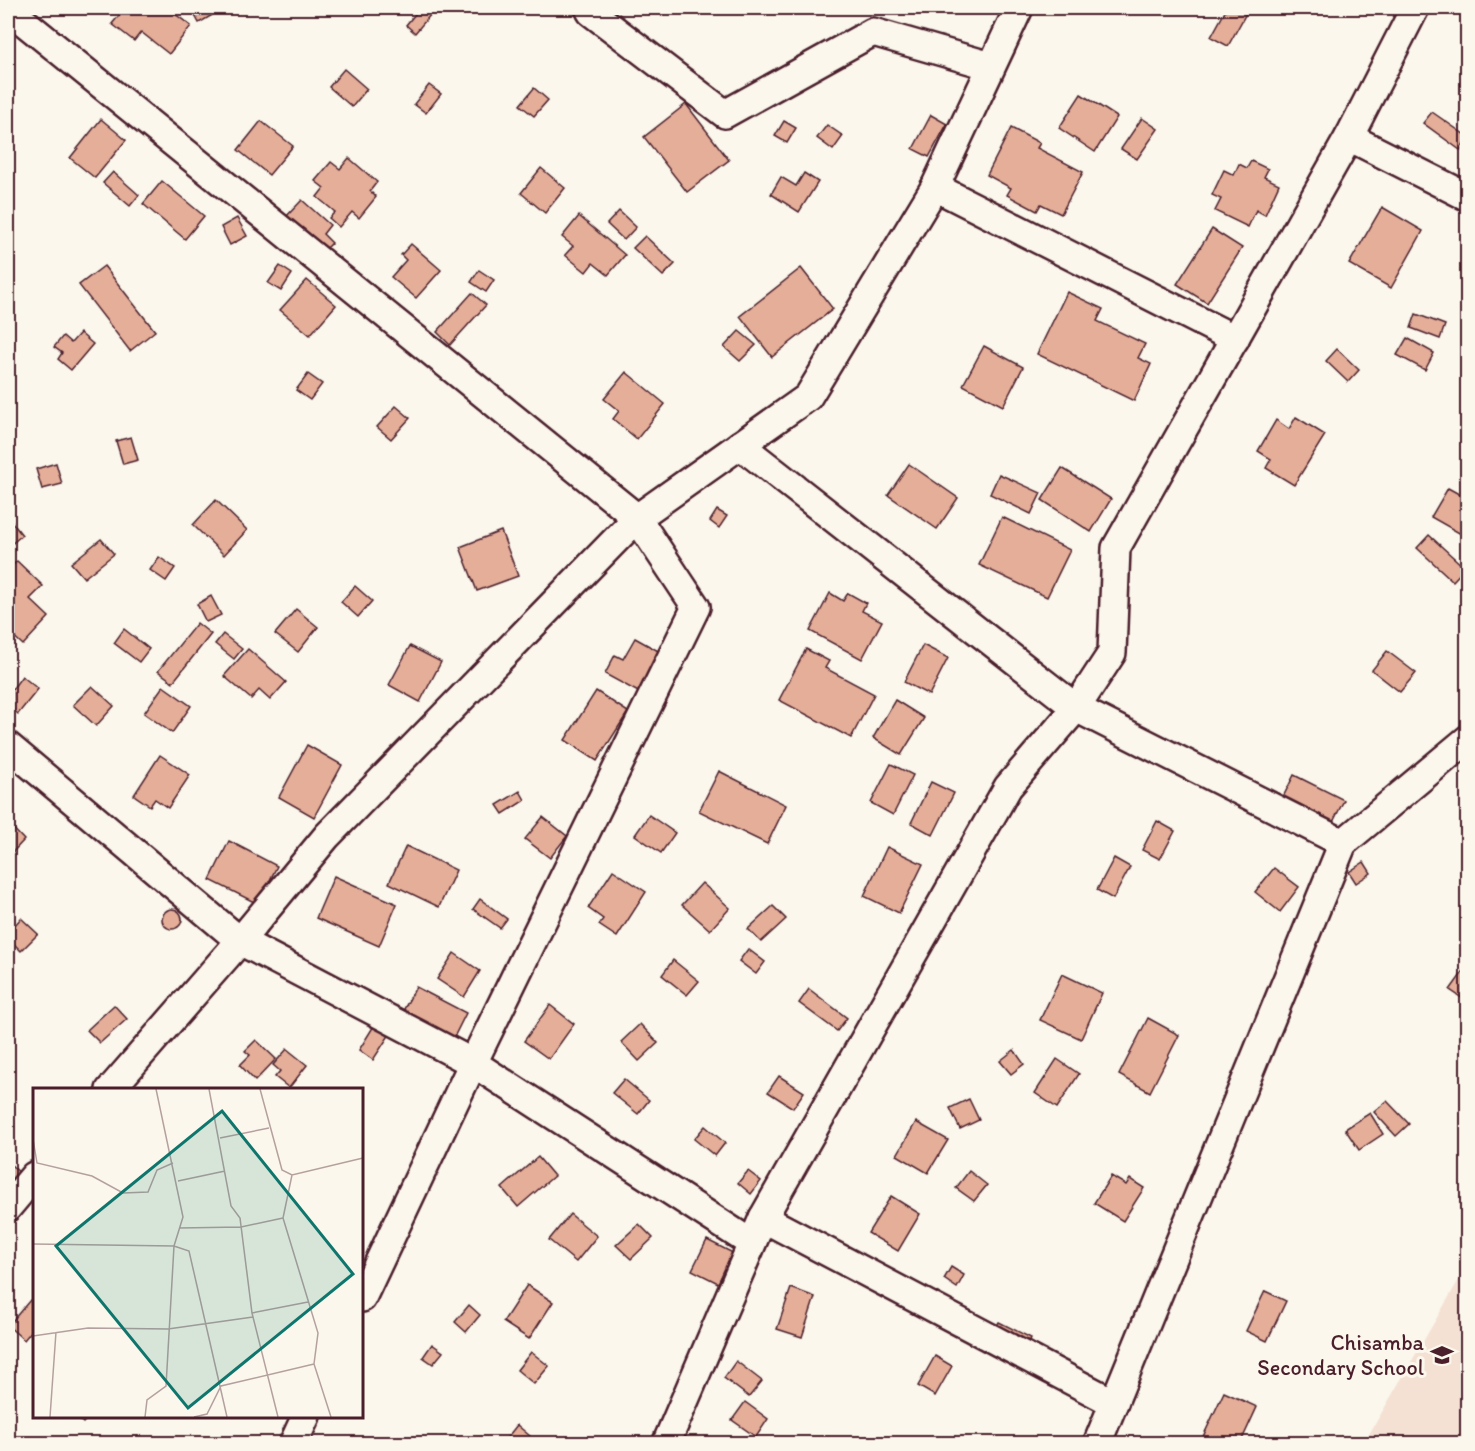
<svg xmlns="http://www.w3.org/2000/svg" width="1475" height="1451" font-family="Itim,sans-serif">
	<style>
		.built { fill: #f4e1d3 }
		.building { fill: #e4ae99; stroke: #4a1f2b; stroke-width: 1.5 }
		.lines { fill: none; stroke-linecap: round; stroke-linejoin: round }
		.minor-casing { stroke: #4a1f2b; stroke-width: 32 }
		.minor { stroke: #fbf7ec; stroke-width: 27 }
		.labels { text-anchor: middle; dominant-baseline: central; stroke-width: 6; stroke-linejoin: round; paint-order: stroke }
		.poi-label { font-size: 22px; fill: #4a1f2b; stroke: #fbf7ec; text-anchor: end }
		.inset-road { fill: none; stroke: #b4a19f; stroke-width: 1.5 }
		.view { fill: #0f766e; fill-opacity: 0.15; stroke: #0f766e; stroke-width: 3 }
		.inset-edge { fill: none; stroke: #4a1f2b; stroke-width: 3 }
	</style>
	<rect width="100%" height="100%" fill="#fbf7ec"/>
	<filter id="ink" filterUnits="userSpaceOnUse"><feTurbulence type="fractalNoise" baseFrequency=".0167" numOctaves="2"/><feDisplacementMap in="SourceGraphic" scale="12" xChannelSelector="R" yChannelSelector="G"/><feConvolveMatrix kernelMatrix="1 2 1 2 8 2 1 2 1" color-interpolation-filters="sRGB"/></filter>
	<g filter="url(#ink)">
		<path class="built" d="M1467 1266V1443H1364Z"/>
		<g class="building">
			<path d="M125 8H167L191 26 169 54 141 32 134 41 112 24Z"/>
			<path d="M191 8H210L214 14 199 23Z"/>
			<path d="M420 8H425L432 13 415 33 406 25Z"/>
			<path d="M1227 8H1249L1228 46 1211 37Z"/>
			<path d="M344 69 367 89 352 107 329 87Z"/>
			<path d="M429 85 441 94 426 113 414 104Z"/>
			<path d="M534 88 548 100 534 116 520 105Z"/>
			<path d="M1081 94 1117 117 1095 152 1059 128Z"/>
			<path d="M686 104 729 160 687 192 644 137Z"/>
			<path d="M1432 112 1468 137 1460 150 1423 123Z"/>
			<path d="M931 115 947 124 929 157 913 149Z"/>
			<path d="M1142 118 1158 129 1137 159 1121 149Z"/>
			<path d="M101 119 126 140 95 178 70 158Z"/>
			<path d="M261 121 293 146 269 175 238 150Z"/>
			<path d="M784 121 796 128 787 143 775 136Z"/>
			<path d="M827 125 843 136 833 150 817 138Z"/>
			<path d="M1011 128 1040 143 1037 148 1083 172 1061 214 1041 204 1037 211 1007 195 1011 188 987 175Z"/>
			<path d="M349 158 377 182 370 191 376 197 359 218 352 212 339 227 329 218 335 212 317 197 324 188 315 181 331 162 340 169Z"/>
			<path d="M1251 161 1268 169 1264 177 1279 184 1265 215 1256 210 1248 227 1215 211 1221 199 1212 195 1224 170 1234 175 1239 164 1247 168Z"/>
			<path d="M541 168 565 188 545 213 521 193Z"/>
			<path d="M113 172 139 195 130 206 103 183Z"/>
			<path d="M804 173 818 182 799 212 771 194 781 177 796 186Z"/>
			<path d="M162 181 204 216 185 239 143 204Z"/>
			<path d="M302 200 330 225 323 234 332 243 322 253 284 219Z"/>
			<path d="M1382 207 1423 231 1391 288 1349 264Z"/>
			<path d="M619 211 636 227 624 240 607 224Z"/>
			<path d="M579 216 625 255 608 275 593 263 586 272 565 255 573 246 562 237Z"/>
			<path d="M237 218 247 236 230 245 221 227Z"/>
			<path d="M1212 229 1242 248 1207 303 1177 284Z"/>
			<path d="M645 236 675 264 663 276 633 248Z"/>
			<path d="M411 244 441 270 416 298 391 277 406 260 401 255Z"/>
			<path d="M104 266 155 331 130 351 79 285Z"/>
			<path d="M280 266 292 274 281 291 268 283Z"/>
			<path d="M801 268 833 309 772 357 740 316Z"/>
			<path d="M479 270 494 280 486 292 471 282Z"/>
			<path d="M307 280 336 305 310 335 280 310Z"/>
			<path d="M1067 292 1103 309 1097 321 1145 344 1138 358 1151 364 1134 401 1037 354Z"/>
			<path d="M472 293 486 305 450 345 437 332Z"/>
			<path d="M1416 314 1445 325 1440 339 1411 328Z"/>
			<path d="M739 331 756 345 740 361 724 347Z"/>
			<path d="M80 333 93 344 71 370 58 359 62 353 54 347 63 336 71 343Z"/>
			<path d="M1407 338 1434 353 1425 370 1397 355Z"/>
			<path d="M984 346 1023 367 1003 406 963 385Z"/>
			<path d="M1337 349 1359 370 1348 382 1326 361Z"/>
			<path d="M626 372 665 404 637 439 613 419 619 411 604 399Z"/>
			<path d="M308 374 322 384 310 400 296 390Z"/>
			<path d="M396 406 410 418 391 439 377 427Z"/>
			<path d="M1296 417 1325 435 1294 485 1266 468 1271 459 1258 451 1276 420 1289 429Z"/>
			<path d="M131 437 138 460 123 464 116 441Z"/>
			<path d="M56 463 62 484 42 489 36 469Z"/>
			<path d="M909 464 958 498 937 529 888 495Z"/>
			<path d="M1062 468 1111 499 1091 532 1042 500Z"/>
			<path d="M1468 471V485L1462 483Z"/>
			<path d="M999 474 1041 493 1031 514 990 494Z"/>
			<path d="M1448 488 1468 499V538L1431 517Z"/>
			<path d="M216 500 247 530 224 555 193 525Z"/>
			<path d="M717 510 727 516 719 528 710 521Z"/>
			<path d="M8 517 22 535 8 547Z"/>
			<path d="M1002 517 1070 550 1047 597 979 565Z"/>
			<path d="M501 531 518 576 477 591 460 547Z"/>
			<path d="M1429 535 1465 568 1453 581 1417 548Z"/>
			<path d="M101 539 114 554 84 578 71 563Z"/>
			<path d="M159 557 175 568 166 581 150 570Z"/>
			<path d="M17 561 43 586 30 599 49 617 23 645 8 631V565L10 568Z"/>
			<path d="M355 586 372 601 358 617 341 602Z"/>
			<path d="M830 593 843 601 848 593 866 603 862 611 882 621 862 659 810 631Z"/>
			<path d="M211 596 221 615 206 622 197 604Z"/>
			<path d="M296 609 318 627 298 652 275 634Z"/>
			<path d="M197 623 211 634 173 682 158 671Z"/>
			<path d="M124 629 149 649 139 662 114 643Z"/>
			<path d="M223 634 242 649 234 659 215 644Z"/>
			<path d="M635 638 662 653 640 693 605 674 615 655 623 659Z"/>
			<path d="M923 645 948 658 929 695 904 682Z"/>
			<path d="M410 646 441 662 420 702 389 685Z"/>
			<path d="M248 649 286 682 270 700 259 690 251 699 224 676Z"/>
			<path d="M806 649 829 661 825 668 874 694 851 738 779 700Z"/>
			<path d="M1387 651 1416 673 1400 692 1372 670Z"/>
			<path d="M22 676 38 689 18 714 8 705V695Z"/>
			<path d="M92 686 114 706 96 726 73 705Z"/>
			<path d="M163 686 191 706 172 733 144 713Z"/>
			<path d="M596 691 628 712 597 761 565 740Z"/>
			<path d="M895 700 924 718 901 755 873 738Z"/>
			<path d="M307 745 342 765 314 817 279 797Z"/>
			<path d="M160 755 190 775 168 808 155 799 150 806 134 795Z"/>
			<path d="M891 764 913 775 893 815 871 803Z"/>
			<path d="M719 771 786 805 767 844 699 811Z"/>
			<path d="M1294 775 1344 800 1331 826 1281 801Z"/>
			<path d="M931 782 954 793 933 835 911 823Z"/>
			<path d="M520 791 525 800 503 814 497 805Z"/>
			<path d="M649 815 675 833 661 853 635 835Z"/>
			<path d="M543 817 567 836 550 858 525 839Z"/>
			<path d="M1157 821 1175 831 1160 859 1142 850Z"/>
			<path d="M8 823 24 840 8 857Z"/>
			<path d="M229 841 277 866 258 904 210 880Z"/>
			<path d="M406 846 456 870 439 907 389 883Z"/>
			<path d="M887 847 923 864 899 913 864 896Z"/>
			<path d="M1114 858 1130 867 1113 899 1097 890Z"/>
			<path d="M1364 862 1371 873 1356 883 1349 872Z"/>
			<path d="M1274 868 1299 887 1280 912 1255 892Z"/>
			<path d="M613 870 646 892 617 937 599 925 603 919 588 908Z"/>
			<path d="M334 876 397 904 379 946 316 918Z"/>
			<path d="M702 883 730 908 710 930 682 905Z"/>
			<path d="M480 899 507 919 500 928 473 909Z"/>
			<path d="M773 906 786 919 761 942 748 929Z"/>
			<circle cx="172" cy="919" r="10"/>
			<path d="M21 918 38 934 21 951 8 938V933Z"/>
			<path d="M748 949 765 962 756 974 739 961Z"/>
			<path d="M454 953 480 971 464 997 437 979Z"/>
			<path d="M673 960 699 981 687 995 662 975Z"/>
			<path d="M1468 965V1002L1450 990Z"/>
			<path d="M1062 974 1102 993 1081 1039 1040 1020Z"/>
			<path d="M416 987 466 1013 454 1037 403 1011Z"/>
			<path d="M809 989 847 1018 837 1031 799 1003Z"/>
			<path d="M114 1005 127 1019 100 1043 87 1030Z"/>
			<path d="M550 1005 574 1024 549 1059 524 1041Z"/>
			<path d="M1148 1018 1179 1035 1150 1092 1119 1075Z"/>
			<path d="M375 1024 390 1034 373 1060 359 1050Z"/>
			<path d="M640 1024 658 1043 639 1061 621 1042Z"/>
			<path d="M256 1040 276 1059 255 1081 240 1065 250 1055 245 1051Z"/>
			<path d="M287 1049 307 1065 289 1088 275 1077 280 1071 273 1065Z"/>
			<path d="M1014 1050 1024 1064 1011 1074 1000 1061Z"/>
			<path d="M1057 1059 1079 1074 1057 1108 1035 1093Z"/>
			<path d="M779 1076 804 1092 793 1108 768 1092Z"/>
			<path d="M624 1079 649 1100 638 1114 612 1093Z"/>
			<path d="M969 1099 979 1120 960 1129 950 1108Z"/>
			<path d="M1387 1101 1409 1124 1396 1136 1374 1112Z"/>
			<path d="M1370 1113 1383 1134 1359 1150 1345 1129Z"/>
			<path d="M916 1122 948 1140 928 1173 897 1155Z"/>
			<path d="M705 1126 725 1143 715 1156 694 1139Z"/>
			<path d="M538 1157 554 1176 518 1207 502 1188Z"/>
			<path d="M10 1164 22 1175 8 1187V1167Z"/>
			<path d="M748 1171 761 1181 751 1194 738 1183Z"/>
			<path d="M969 1171 987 1185 974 1201 956 1188Z"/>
			<path d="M1111 1176 1126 1185 1130 1179 1144 1188 1123 1221 1094 1203Z"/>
			<path d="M891 1196 920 1214 898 1251 868 1233Z"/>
			<path d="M570 1214 597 1236 576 1262 549 1240Z"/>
			<path d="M639 1224 653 1238 631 1259 616 1245Z"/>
			<path d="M707 1240 733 1253 718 1283 692 1270Z"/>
			<path d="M951 1267 964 1275 957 1288 944 1279Z"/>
			<path d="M527 1285 553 1302 529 1339 503 1322Z"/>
			<path d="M791 1288 815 1297 802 1337 777 1329Z"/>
			<path d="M1265 1291 1286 1301 1267 1341 1246 1331Z"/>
			<path d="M30 1300 34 1304V1328L24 1340 8 1326Z"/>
			<path d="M469 1305 480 1315 466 1332 455 1322Z"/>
			<path d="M999 1322 1031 1338 1024 1352 991 1336Z"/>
			<path d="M432 1344 443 1352 433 1364 423 1357Z"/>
			<path d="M531 1352 549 1366 534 1384 517 1370Z"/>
			<path d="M935 1356 952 1366 935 1396 918 1386Z"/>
			<path d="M736 1361 762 1381 749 1397 724 1378Z"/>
			<path d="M1224 1392 1257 1407 1240 1444H1207L1201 1441Z"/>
			<path d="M745 1402 768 1419 756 1437 732 1420Z"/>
			<path d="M75 1416H89L83 1423Z"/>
			<path d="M517 1425 530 1436 524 1444H502Z"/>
		</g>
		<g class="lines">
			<g class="minor-casing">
				<g id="minor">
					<path d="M589 8 591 12 725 114 873 32 991 66"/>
					<path d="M8 9 637 518 696 607 473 1063 362 1298"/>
					<path d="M1349 137 1468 197"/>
					<path d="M935 187 1235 339"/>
					<path d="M740 445 1076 708 1343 843"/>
					<path d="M8 746 240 941 473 1063 751 1243"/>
					<path d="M110 1090 240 941 327 836 637 518 808 397 935 187 1019 8"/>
					<path d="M8 1207 34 1176"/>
					<path d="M763 1218 1114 1403"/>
					<path d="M293 1444 306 1416"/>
					<path d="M666 1444 763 1218 1008 787 1076 708 1112 653 1116 548 1349 137 1415 8"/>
					<path d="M1097 1444 1343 843 1468 739"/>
				</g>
			</g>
			<use href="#minor" class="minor"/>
		</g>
	</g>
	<defs>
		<g id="school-bare" transform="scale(1.8)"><path d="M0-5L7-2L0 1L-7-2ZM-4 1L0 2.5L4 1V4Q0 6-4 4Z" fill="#4a1f2b" stroke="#fbf7ec" stroke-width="2.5" paint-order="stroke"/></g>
	</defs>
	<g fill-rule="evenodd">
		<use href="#school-bare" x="1442" y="1355"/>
	</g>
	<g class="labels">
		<g class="poi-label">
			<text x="1424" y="1342">Chisamba<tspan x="1424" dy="25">Secondary School</tspan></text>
		</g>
	</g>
	<g transform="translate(33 1088)">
		<rect width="330" height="330" fill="#fbf7ec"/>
		<path class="inset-road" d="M176 1 198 118 207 130 219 225 245 329M227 1 249 82 259 87 330 70M187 50 236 40M0 51 4 75 59 88 90 105 115 104 124 82 140 75M259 87 250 130 285 245 281 276 298 329M145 93 192 83M146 140 208 139 250 130M0 156 141 158 156 163 194 329M219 225 275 214M0 248 55 240 135 241 220 229M17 329 23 244M112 329 114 312 133 298 141 158 150 129 123 1M161 329 174 326 188 298 281 276"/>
		<path class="view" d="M189 23 320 186 155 320 23 158Z"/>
		<rect width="330" height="330" class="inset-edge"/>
	</g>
	<rect width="1475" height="1451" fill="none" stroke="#fbf7ec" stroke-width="30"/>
	<rect x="15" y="15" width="1445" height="1421" fill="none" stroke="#4a1f2b" stroke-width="2" filter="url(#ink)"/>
</svg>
